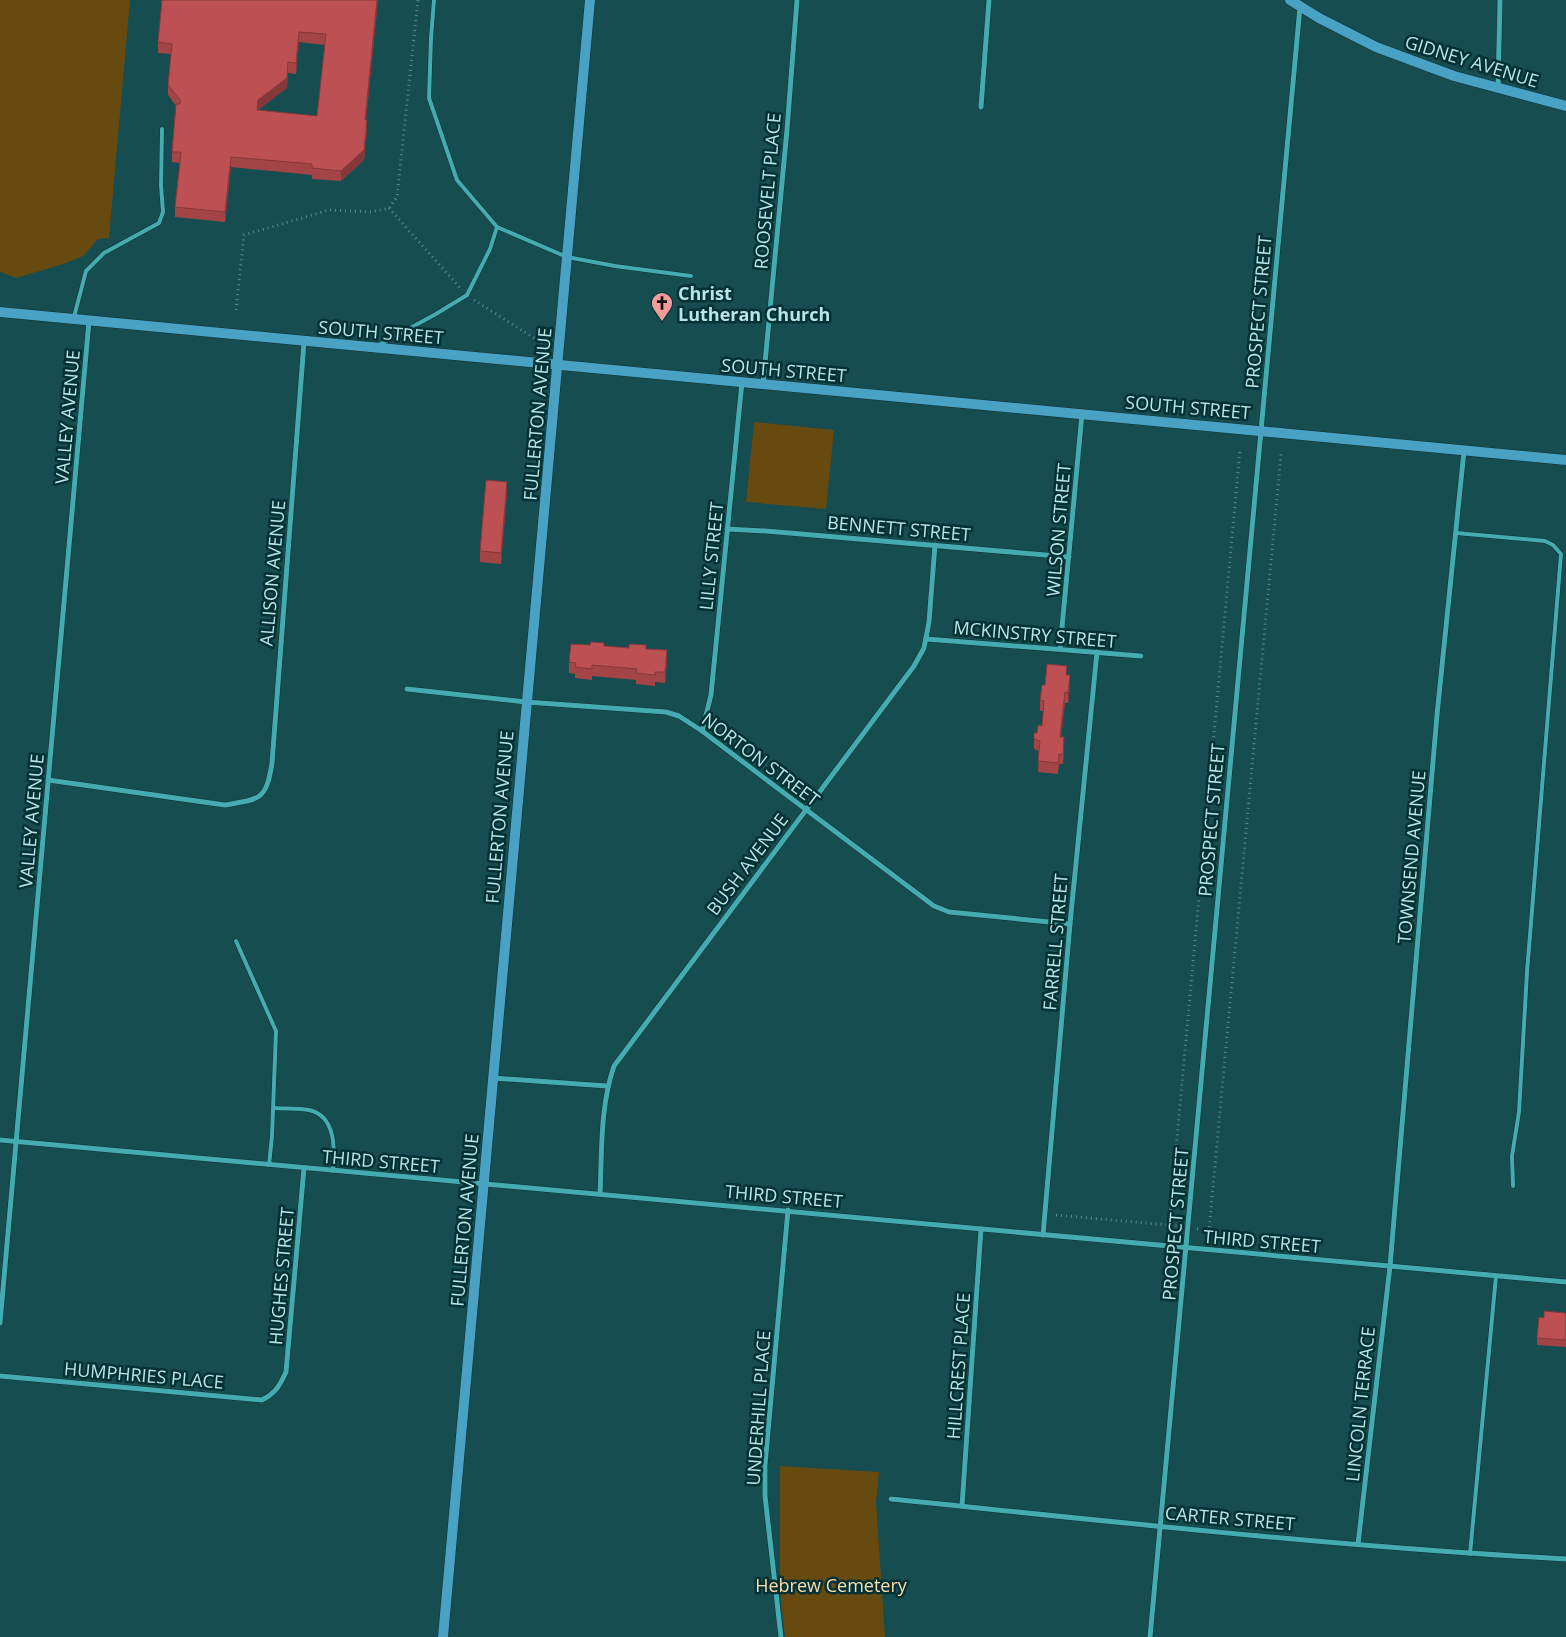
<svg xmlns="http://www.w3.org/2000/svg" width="1566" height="1637" font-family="'Open Sans',sans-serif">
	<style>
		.green { fill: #674a0f }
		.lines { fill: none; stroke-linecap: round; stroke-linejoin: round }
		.lane-casing { stroke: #103032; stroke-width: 5 }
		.street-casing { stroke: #103032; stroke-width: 6 }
		.secondary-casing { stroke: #103032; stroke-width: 11 }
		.path { stroke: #598c8f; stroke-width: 3; stroke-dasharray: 1 4; stroke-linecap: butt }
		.lane { stroke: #44abb1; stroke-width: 4 }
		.street { stroke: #44abb1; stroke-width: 5 }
		.secondary { stroke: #49a2c4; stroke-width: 10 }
		.wall { fill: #a34547; fill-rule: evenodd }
		.shaded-wall { fill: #84383a }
		.building { fill: #bd5053; stroke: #84383a; fill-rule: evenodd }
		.labels { text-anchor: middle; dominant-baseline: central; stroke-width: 5; stroke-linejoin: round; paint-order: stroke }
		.street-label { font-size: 18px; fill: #b8e5e7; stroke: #033134 }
		.poi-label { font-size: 18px; font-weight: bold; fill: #b8e5e7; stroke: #033134; text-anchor: start }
		.park-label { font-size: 18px; fill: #fadeae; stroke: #033134 }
	</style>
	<rect width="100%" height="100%" fill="#154d50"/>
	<g class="green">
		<path d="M0 0H130L109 238 98 239 83 256 63 264 16 278 0 272Z"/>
		<path d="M754 422 834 430 826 509 746 502Z"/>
		<path d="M780 1466 879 1472 876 1502 885 1637H785L780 1591Z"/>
	</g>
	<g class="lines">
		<g class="lane-casing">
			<g id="lane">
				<path d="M434 0 431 38 429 98 457 180 497 227 567 257 615 266 691 276"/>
				<path d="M74 317 86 271 104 253 159 223 163 212 161 185 162 129"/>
				<path d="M379 345 436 314 467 295 490 249 497 227"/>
				<path d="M1456 533 1545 541 1553 545 1561 554 1527 972 1519 1112 1512 1156 1513 1186"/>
				<path d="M236 941 276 1031 272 1136 269 1165"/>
				<path d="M274 1108C285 1109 298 1108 309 1110 336 1116 335 1149 333 1171"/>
				<path d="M1470 1554 1496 1276"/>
			</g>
		</g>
		<g class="street-casing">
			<g id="street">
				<path d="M1498 88 1500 0"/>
				<path d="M981 107 989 0"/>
				<path d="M763 384 787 130 797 0"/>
				<path d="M727 529 766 531 1069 557"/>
				<path d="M926 639 1141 656"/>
				<path d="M1060 649 1082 414"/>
				<path d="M407 689 526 702 666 712 679 716 702 731 934 906 949 912 1070 924"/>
				<path d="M702 731 711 695 742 382"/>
				<path d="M48 780 225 805C261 799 266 800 272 763L304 342"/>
				<path d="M493 1078 607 1086"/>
				<path d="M0 1140 1566 1282"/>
				<path d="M600 1194C602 1151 600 1107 614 1066L914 666 924 648 929 622 935 545"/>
				<path d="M1043 1235 1070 924 1097 652"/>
				<path d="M0 1323 89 321"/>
				<path d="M0 1376 262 1400C276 1393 280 1385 286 1372L304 1168"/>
				<path d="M891 1499C1116 1522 1341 1547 1566 1559"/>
				<path d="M962 1506 981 1229"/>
				<path d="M1358 1544 1390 1266 1437 715 1464 451"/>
				<path d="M781 1637 765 1496V1465L788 1210"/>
				<path d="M1150 1637 1300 7"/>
			</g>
		</g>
		<g class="secondary-casing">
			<g id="secondary">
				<path d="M1290 0 1319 18 1376 47 1454 76 1566 106"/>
				<path d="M0 312 1566 460"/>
				<path d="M443 1637 590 0"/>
			</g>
		</g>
		<g class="path">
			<path d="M389 208 460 288"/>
			<path d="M474 300 542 343"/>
			<path d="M236 310 244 235 329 210 371 212 389 208 397 197 418 0"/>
			<path d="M1056 1215 1179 1226"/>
			<path d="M1169 1225 1240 450"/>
			<path d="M1197 1229 1209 1230 1281 454"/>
		</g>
		<use href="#lane" class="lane"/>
		<use href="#street" class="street"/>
		<use href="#secondary" class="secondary"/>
	</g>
	<g class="wall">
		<path d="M378 0 366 120 367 131 364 160 341 181 312 179V175L231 167 225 222 175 217V207L180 163 172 162V152L176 106 168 95V85L171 54 158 53V42ZM299 42 325 45 317 116 258 110 287 88 288 73 296 74Z"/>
		<path d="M507 492 501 564 480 562V551Z"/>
		<path d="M604 646 646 649 667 661 665 683 655 682V686L636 684V680L592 676V680L575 678V674L569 673V662Z"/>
		<path d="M1067 675 1070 686 1068 703H1065L1061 737 1064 747 1063 764H1059L1058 774 1038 772 1039 751 1034 749V739L1042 726 1043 711H1040V700L1045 685Z"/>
		<path d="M1566 1313V1347L1537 1345V1338L1544 1318Z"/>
	</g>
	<g class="shaded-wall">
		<path d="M377 0H378L365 130V120Z"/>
		<path d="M299 32V42L296 74V63Z"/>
		<path d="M288 62 287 88 258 110H257L258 100Z"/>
		<path d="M367 120V131L364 160 341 181V171Z"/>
		<path d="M231 157V167L225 222V212Z"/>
		<path d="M507 482V492L501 564V553Z"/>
		<path d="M667 650V661L665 683V672Z"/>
		<path d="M1070 675V686L1068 703V693Z"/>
		<path d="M1065 692V703L1060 747V737Z"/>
		<path d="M1064 737V747L1063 764V754Z"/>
	</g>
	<g class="building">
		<path d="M162 0H377L365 120H367L364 150 341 171 312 168V164L231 157 225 212 175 207 181 152H172L176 104H180V100L168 85 172 44 158 42ZM299 32 326 34 317 116 257 110 258 100 287 78 288 62 296 63Z"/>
		<path d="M486 480 507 482 501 553 480 551Z"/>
		<path d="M591 642 604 643V646L629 648V644L646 645V649L667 650 665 672H655V675L636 673 637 669 592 665V669L575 667 576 663 569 662 571 644 590 645Z"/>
		<path d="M1047 664 1067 666 1066 675H1070L1068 693 1065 692 1060 737H1064L1063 754H1059L1058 763 1038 761 1040 741 1034 739V733H1037L1038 725 1042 726 1044 701 1040 700 1042 685H1045Z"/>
		<path d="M1544 1311 1566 1313V1340L1537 1338 1539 1317 1544 1318Z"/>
	</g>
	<defs>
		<g id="church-pin" transform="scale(1.125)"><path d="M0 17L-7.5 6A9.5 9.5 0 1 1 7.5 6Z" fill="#f59b9a" stroke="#033134"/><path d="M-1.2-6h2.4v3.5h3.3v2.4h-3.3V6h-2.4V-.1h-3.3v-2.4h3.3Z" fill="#111"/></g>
	</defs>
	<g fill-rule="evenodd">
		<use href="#church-pin" x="662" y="303"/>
	</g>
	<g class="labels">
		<g class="street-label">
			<text transform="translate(1472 61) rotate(17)">GIDNEY AVENUE</text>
			<text transform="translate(767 191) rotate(-85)">ROOSEVELT PLACE</text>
			<text transform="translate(1258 312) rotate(-85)">PROSPECT STREET</text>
			<text transform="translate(381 332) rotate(5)">SOUTH STREET</text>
			<text transform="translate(784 370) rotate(5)">SOUTH STREET</text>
			<text transform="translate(1188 407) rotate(5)">SOUTH STREET</text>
			<text transform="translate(537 414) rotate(-85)">FULLERTON AVENUE</text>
			<text transform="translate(67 417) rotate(-85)">VALLEY AVENUE</text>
			<text transform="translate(899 528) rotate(5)">BENNETT STREET</text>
			<text transform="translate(1058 530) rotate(-85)">WILSON STREET</text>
			<text transform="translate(711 556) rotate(-84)">LILLY STREET</text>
			<text transform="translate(272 573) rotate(-85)">ALLISON AVENUE</text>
			<text transform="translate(1035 634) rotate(5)">MCKINSTRY STREET</text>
			<text transform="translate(761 759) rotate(37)">NORTON STREET</text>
			<text transform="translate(499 817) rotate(-85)">FULLERTON AVENUE</text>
			<text transform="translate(1211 820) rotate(-85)">PROSPECT STREET</text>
			<text transform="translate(31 821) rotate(-85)">VALLEY AVENUE</text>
			<text transform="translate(1411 857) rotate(-85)">TOWNSEND AVENUE</text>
			<text transform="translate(747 864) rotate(-53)">BUSH AVENUE</text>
			<text transform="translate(1055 942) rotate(-85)">FARRELL STREET</text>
			<text transform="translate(381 1161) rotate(5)">THIRD STREET</text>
			<text transform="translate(784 1196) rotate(5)">THIRD STREET</text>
			<text transform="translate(464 1220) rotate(-85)">FULLERTON AVENUE</text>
			<text transform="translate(1175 1224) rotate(-85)">PROSPECT STREET</text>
			<text transform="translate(1262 1241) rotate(5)">THIRD STREET</text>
			<text transform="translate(281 1276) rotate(-85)">HUGHES STREET</text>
			<text transform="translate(958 1366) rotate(-86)">HILLCREST PLACE</text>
			<text transform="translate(144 1375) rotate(5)">HUMPHRIES PLACE</text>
			<text transform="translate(1360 1404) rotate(-84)">LINCOLN TERRACE</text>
			<text transform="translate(758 1408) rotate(-86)">UNDERHILL PLACE</text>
			<text transform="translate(1230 1518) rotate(5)">CARTER STREET</text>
		</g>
		<g class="poi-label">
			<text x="678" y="293">Christ<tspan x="678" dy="21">Lutheran Church</tspan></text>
		</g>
		<g class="park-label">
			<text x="831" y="1585">Hebrew Cemetery</text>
		</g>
	</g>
</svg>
